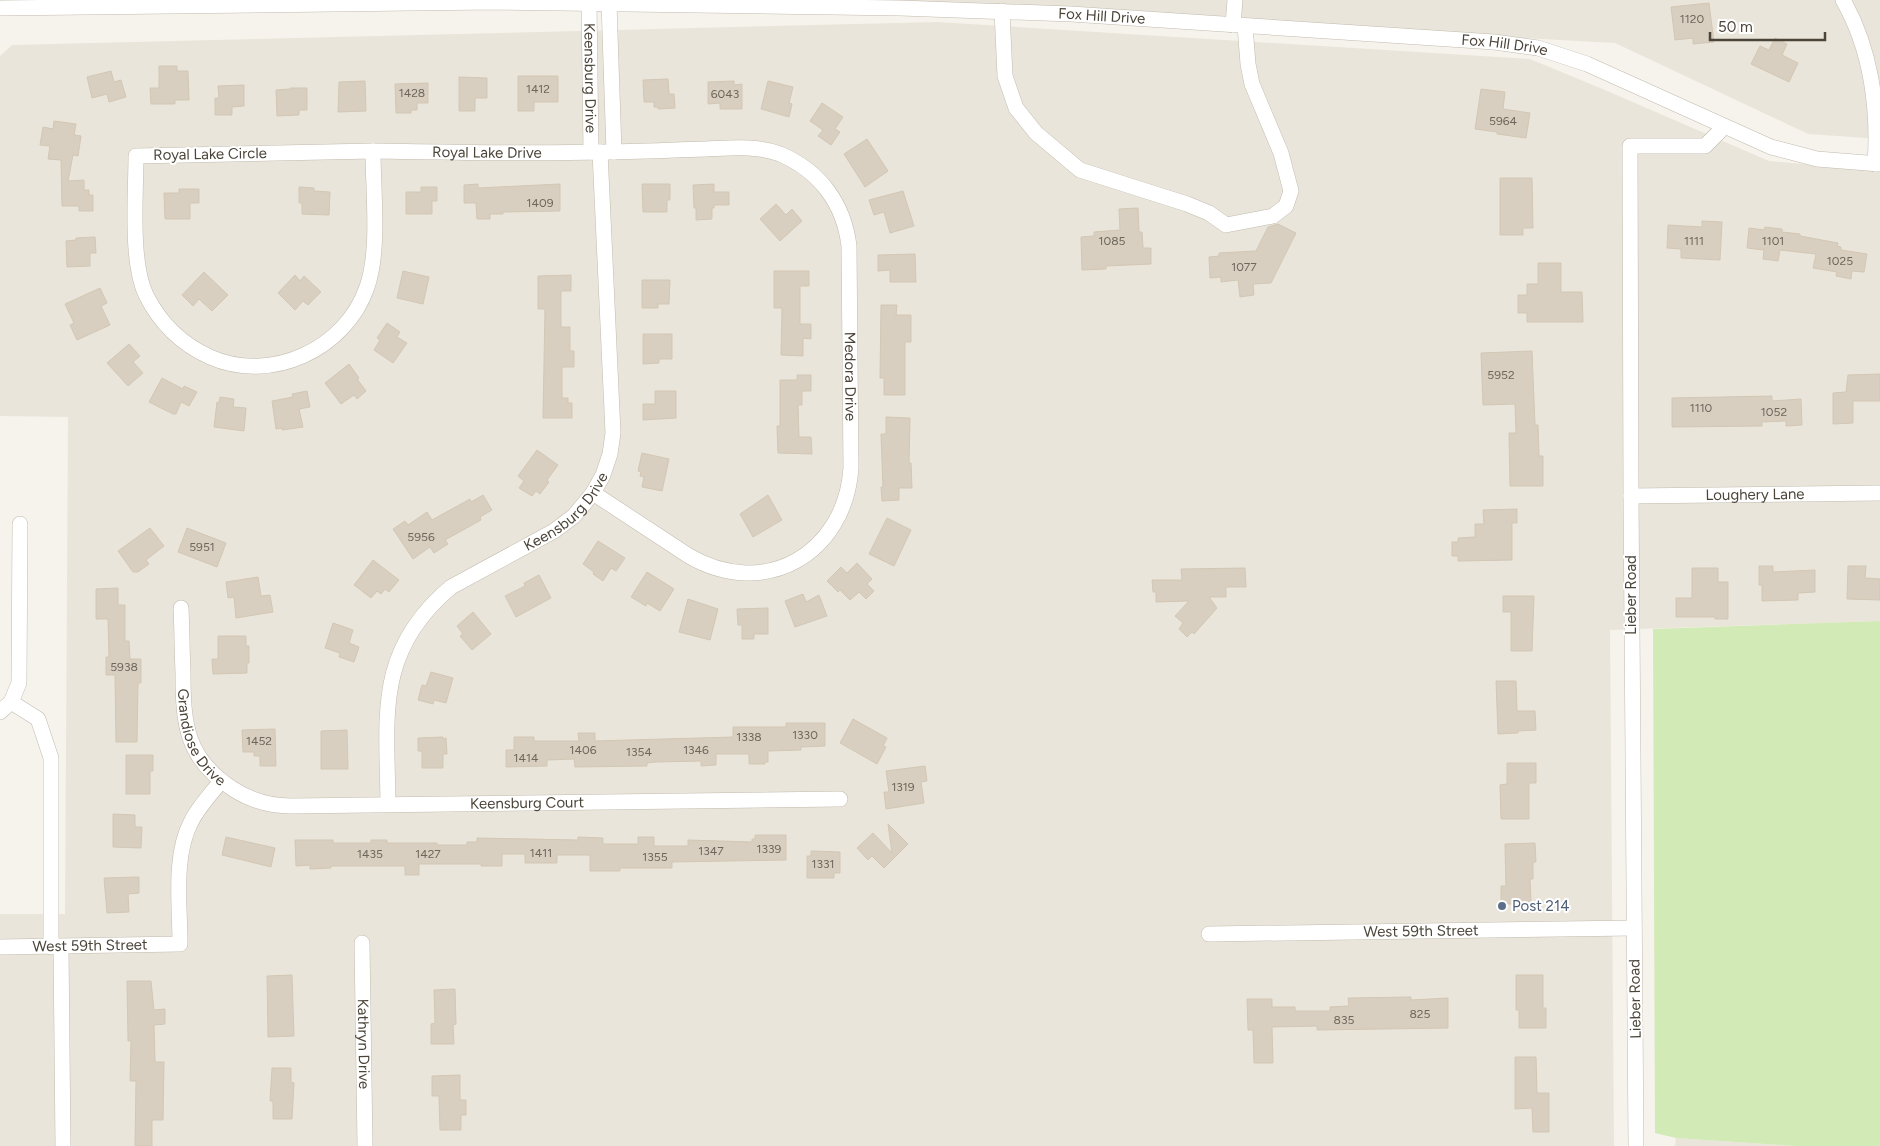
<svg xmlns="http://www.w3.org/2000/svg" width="1880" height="1146" font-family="Figtree,sans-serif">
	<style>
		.residential { fill: #eae5da }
		.green { fill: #d2eab5 }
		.building { fill: #d8cfc1; stroke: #d3c7b4 }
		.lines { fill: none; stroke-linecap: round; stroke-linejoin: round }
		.minor-casing { stroke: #c2bbae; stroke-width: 16 }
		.minor { stroke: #fff; stroke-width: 15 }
		.service-dot { fill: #5c6f8a; stroke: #fff; stroke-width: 2 }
		.labels { text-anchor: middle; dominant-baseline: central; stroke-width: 4; stroke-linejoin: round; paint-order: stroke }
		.number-label { font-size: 12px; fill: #6e675b }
		.street-label { font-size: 15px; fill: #4b4439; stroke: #fff }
		.service-label { font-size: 15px; fill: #4e5e75; stroke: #fff; text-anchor: start }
	</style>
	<rect width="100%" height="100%" fill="#f6f3ec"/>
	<g class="residential">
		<path d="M829 0H1880V139L1808 134 1615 43Z"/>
		<path d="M938 22 1530 59 1605 90 1769 161 1880 171V621L1610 630 1614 1146H0V914H65L68 417 0 416V56L12 45Z"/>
		<path d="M1676 1138 1796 1146H1675Z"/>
	</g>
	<path class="green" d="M1880 621V1146H1796L1676 1138 1655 1133 1653 629Z"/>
	<g class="building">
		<path d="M1709 3 1714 42 1693 44V38L1675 40 1671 7Z"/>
		<path d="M1775 38 1787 44 1782 55 1798 63 1789 82 1751 64 1760 46 1769 50Z"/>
		<path d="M159 66H177V71H188L189 100H175V104H151L150 88H159Z"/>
		<path d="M111 71 114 82 121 80 126 97 109 102 107 94 92 98 87 77Z"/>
		<path d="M518 76H558V102H534V111H518Z"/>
		<path d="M459 77 487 78V98H475V111H459Z"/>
		<path d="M668 79 669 94H674L675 108 658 109V107H654V102H644L643 80Z"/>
		<path d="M365 81 366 111 338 112 339 82Z"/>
		<path d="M734 81V85L742 84V109H720V103L708 104V82Z"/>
		<path d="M768 81 793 87 789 103 792 104 789 117 761 109Z"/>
		<path d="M428 83V103H417V110H411V113H396L395 84Z"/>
		<path d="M244 85V106L232 107V115H215V98H219L218 86Z"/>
		<path d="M290 88H307V110H299V115L277 116 276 90 290 89Z"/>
		<path d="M1481 89 1505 92 1503 109 1530 113 1526 138 1497 134V132L1475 129Z"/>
		<path d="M822 103 843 117 835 129 840 132 831 145 818 136 823 130 810 121Z"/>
		<path d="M54 121 76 124 74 135 81 136 78 156 73 155 68 181 84 180V190H89V195H93V211H79V206H62L61 160 48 159 50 146 40 145 43 127 53 129Z"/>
		<path d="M867 139 888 171 865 187 844 154Z"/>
		<path d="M1500 178H1532L1533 228H1523V235H1500Z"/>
		<path d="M478 184V188L560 184V211L503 212V214H490V219H477L476 203H464V185Z"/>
		<path d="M642 184H670V200H667V212H643Z"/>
		<path d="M714 184V192H729V205H714V208H712V219L696 220V208H694L693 185Z"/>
		<path d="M299 187 314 188V191L330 192 329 215 302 214V203H299Z"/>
		<path d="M421 187H437V201H432V214H406V192H421Z"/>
		<path d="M179 189H199V203H190V219H165L164 193H179Z"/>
		<path d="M903 191 914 226 890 233 884 212 874 215 869 200Z"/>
		<path d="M776 204 786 215 792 209 802 221 780 241 760 219Z"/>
		<path d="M1138 208 1139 232H1142L1143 248H1151V264L1106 266V269L1082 270 1081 237 1094 236V232L1120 230 1119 209Z"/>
		<path d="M1702 221 1722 222 1720 260 1681 258V249L1667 248 1668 225 1702 227Z"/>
		<path d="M1278 224 1296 233 1271 283 1253 284 1254 295 1240 297 1238 280 1221 282V277L1210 278 1209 257 1219 256V253L1256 251 1268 227Z"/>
		<path d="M1765 227 1782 229V232L1800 234V236L1838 243 1837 246 1841 247V250L1867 254 1864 272 1852 271 1851 279 1836 276 1837 272 1813 268 1816 254 1780 250 1778 261 1763 259 1764 250 1747 248 1749 228 1764 230Z"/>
		<path d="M95 237 96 253H90V266L67 267 66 241 76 240V238Z"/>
		<path d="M915 254 916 282H890V270L878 271V255Z"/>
		<path d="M1538 263H1561V292H1582L1583 322H1527V313H1518V295H1527V284H1538Z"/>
		<path d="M403 271 429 277 423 304 397 298Z"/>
		<path d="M774 271H809V286H800V324H811V339L803 338V356L781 355 782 308H774Z"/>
		<path d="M204 272 228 295 212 311 199 299 193 306 182 295Z"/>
		<path d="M295 275 300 281 304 276 321 292 308 305 303 301 295 310 278 293Z"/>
		<path d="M571 275V291H561V327H570V351H574V367H562V398H568V403H572V418H543L545 309H538V276Z"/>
		<path d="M642 280H670L669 304H658V308H642Z"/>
		<path d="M100 288 107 303 101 306 110 325 77 340 70 325 74 323 65 304Z"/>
		<path d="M881 305H897L896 315H911V342H905V395H884V378H880Z"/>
		<path d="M387 323 400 332 397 337 407 343 393 363 374 350 380 340 377 338Z"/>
		<path d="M643 334H672V359H659V363L643 364Z"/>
		<path d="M129 344 140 356 133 362 143 373 128 386 107 363Z"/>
		<path d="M1532 351 1535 425H1538L1539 456H1543V486H1510L1509 433H1516L1515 404 1483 405 1481 353Z"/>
		<path d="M349 364 359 378 357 379 366 391 357 399 354 395 341 404 325 383Z"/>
		<path d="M1880 374V401H1853V423L1833 424V393L1846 392 1848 375Z"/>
		<path d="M797 375H811V391H802V405H798L799 437H811L812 454 778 453 777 426H780V380H797Z"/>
		<path d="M162 378 183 389 184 386 197 392 189 406 181 402 176 414H173L149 402Z"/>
		<path d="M307 391 310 407 299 409 303 427 282 430V428L276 429 272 401 293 397 292 394Z"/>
		<path d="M655 391H676V418L643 420V404H655Z"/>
		<path d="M1772 396V401L1801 399 1802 425 1786 426V421L1762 422V426L1672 427V398Z"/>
		<path d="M220 397 234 399 233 407 246 408 244 431 214 427 217 402 219 403Z"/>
		<path d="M886 417 910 418 909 463H911L912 488H899V500L882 501 881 487H883L881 434H886Z"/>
		<path d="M537 450 558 465 547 480 549 482 540 494 536 491 532 496 519 488 524 481 518 476Z"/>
		<path d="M642 453 669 459 662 491 642 487 644 477 640 476 641 472 638 471Z"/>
		<path d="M483 495 492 510 480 517 481 520 445 540 448 544 434 553 430 547 413 559 393 529 405 521 408 525 427 512 432 520 470 499 471 502Z"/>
		<path d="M768 495 782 520 753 537 740 514Z"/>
		<path d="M1517 509V523H1512V560L1458 561V556H1452V542H1458V538L1475 537V524H1484L1483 510Z"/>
		<path d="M887 518 911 530 894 566 869 554Z"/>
		<path d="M150 528 164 546 146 560 149 564 138 572H133L118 551Z"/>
		<path d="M187 528 226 543 217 567 178 552Z"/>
		<path d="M598 541 625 558 616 571 611 568 603 581 593 574 594 572 583 564Z"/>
		<path d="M373 560 399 580 389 592 385 589 381 594 377 591 371 598 354 585Z"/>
		<path d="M857 563 872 579 867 584 874 591 866 599 859 592 850 600 840 590 838 592 827 581 841 567 847 573Z"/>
		<path d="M1759 566H1773V572L1815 570V592L1798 593V600L1762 601V585H1759Z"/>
		<path d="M1848 566H1866L1865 578 1880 579V600L1847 599Z"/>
		<path d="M1245 568 1246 587H1226V597H1209L1217 608 1194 634 1192 632 1187 637 1179 629 1183 623 1175 616 1189 601 1156 602V592H1153L1152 580H1182L1181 569Z"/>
		<path d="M1692 568H1718V582H1728V619H1715V617H1676V598H1692Z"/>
		<path d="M647 572 674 589 660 611 647 603 646 606 631 597Z"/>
		<path d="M539 575 551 598 516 617 505 596 525 586 524 583Z"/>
		<path d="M258 577 261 596 270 595 273 612 236 618 234 597 228 598 226 582Z"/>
		<path d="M118 588V605H125V641H129L130 659H141V683H138L137 742H116L115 675H106V657H109L108 619H96V589Z"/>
		<path d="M803 594 806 602 819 595 827 616 795 627 785 601Z"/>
		<path d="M1503 596H1534L1532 651H1511V612H1503Z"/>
		<path d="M688 599 718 609 710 640 679 632Z"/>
		<path d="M768 608V634H754V639H742V625H738L737 609Z"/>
		<path d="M473 612 491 634 472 650 460 636 463 634 457 626Z"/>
		<path d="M333 623 353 630 349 643 359 647 354 662 339 657 340 653 325 648Z"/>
		<path d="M218 636H246V646H249V663H247V673L213 674 212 659H218Z"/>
		<path d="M431 672 453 678 446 703 434 700 433 704 418 700 422 685 426 686Z"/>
		<path d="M1496 681H1516L1517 711H1535L1536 730 1518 731V733L1498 734Z"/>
		<path d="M853 719 887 738 883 746 886 747 877 764 840 743Z"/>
		<path d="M786 723H825V746L801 747V750L768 751V762H765V764H749V754H716V765L701 766V761L656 762 647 763V766L575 767 574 759 547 760V766L506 767V750H514V737H534V741H579L578 733H595V741L733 737V727H786Z"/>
		<path d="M275 729 276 766H260V756H254V752H243L242 730Z"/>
		<path d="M347 730 348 769H321V731Z"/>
		<path d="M443 737V739L446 738 447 754H443V768H422V751H418V738Z"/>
		<path d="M126 755H153V771H150V794H126Z"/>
		<path d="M1507 763H1536V783H1529V819H1501L1500 785 1507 784Z"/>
		<path d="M925 766 927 781 921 782 924 803 886 809 884 792H889L886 771Z"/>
		<path d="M113 814 135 815V827H142L141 848 113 847Z"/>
		<path d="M888 824 908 844 884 868 872 856 868 860 857 848 873 833 892 853Z"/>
		<path d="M755 835H786V860L672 862V868H620V871H590V855H557V863H525V854H502V866H481V864H419V875H405V866H331V868L310 869V865L296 866 295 840H333V843H371V840H387V843H437V845H467V842H477V838L578 840V837L603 838V844H638V837H654V846H688V840L752 842V839H755Z"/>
		<path d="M226 837 275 848 271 867 222 855Z"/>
		<path d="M1535 843 1536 862H1533V879H1530L1531 904H1501V886H1506L1505 844Z"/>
		<path d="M811 851 840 852V873H834V878H807V856H811Z"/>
		<path d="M139 877V893L128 894 129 912 107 913 104 878Z"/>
		<path d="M292 975 294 1036 268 1037 267 976Z"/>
		<path d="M1516 975H1543V1008H1546V1028H1519V1010H1516Z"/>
		<path d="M127 981H151L154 1010 165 1009V1024L154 1025 155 1062H164L163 1120H152V1146H135L136 1081H130L131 1041H128Z"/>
		<path d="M455 989 456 1024 453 1025 454 1044H431V1024L435 1023 434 990Z"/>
		<path d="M1411 997V1000L1448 998V1028L1317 1030V1026L1272 1027 1273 1063H1254L1253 1030H1248L1247 999H1272V1007H1295V1011H1330V1007L1349 1006 1348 998Z"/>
		<path d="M1515 1057H1536L1537 1093H1549V1132H1533L1532 1108 1515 1109Z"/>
		<path d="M272 1068H291V1082L294 1083 292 1119H273V1101H270Z"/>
		<path d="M460 1075V1100H466V1115H461V1130H440L439 1096H432V1076Z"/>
	</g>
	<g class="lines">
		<g class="minor-casing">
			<g id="minor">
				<path d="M1843 0C1871 49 1879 108 1875 164"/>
				<path id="s1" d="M589 3 591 152"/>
				<path d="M609 3 614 152"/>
				<path id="s2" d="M0 8 492 2 900 8 1071 14 1494 42 1538 48 1587 64 1771 147 1817 159 1880 164"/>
				<path d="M1002 11 1005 76 1016 108 1036 133 1080 170 1187 204 1209 213 1226 225 1273 216 1286 206 1291 191 1281 153 1252 84 1248 64 1245 26"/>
				<path d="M1233 25 1235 0"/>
				<path id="s3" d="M373 151C448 152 524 154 600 152 635 152 670 150 706 149 730 148 757 145 780 154 820 171 844 204 849 246L851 468C845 554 765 600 689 556L593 493"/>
				<path d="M373 151C373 191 380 250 367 287 346 349 271 384 210 357 181 344 160 323 146 295 130 262 136 193 136 156Z"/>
				<path id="s4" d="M1631 496 1880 493"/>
				<path id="s5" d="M181 608C182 629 182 651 183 673 183 724 186 759 233 789 250 800 270 806 291 806L840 799"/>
				<path d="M11 702 38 719 51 758V947"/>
				<path d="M0 712 11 702 19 683 20 524"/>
				<path id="s6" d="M388 804C387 715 375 651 451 587L554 531 574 516 593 493 603 475 610 454 613 433 600 152"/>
				<path id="s7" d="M1209 934 1634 928"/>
				<path id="s8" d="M362 943 365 1146"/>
				<path id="s9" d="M0 947 180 944C180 906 173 856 191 822 198 807 211 794 221 781"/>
				<path d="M61 947 63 1146"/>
				<path d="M1636 1146 1631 496 1630 146H1705L1724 127"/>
			</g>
		</g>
		<use href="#minor" class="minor"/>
	</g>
	<circle class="service-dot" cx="1502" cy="906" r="5"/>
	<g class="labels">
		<g class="number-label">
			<text x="1692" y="19">1120</text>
			<text x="538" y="89">1412</text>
			<text x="412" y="93">1428</text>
			<text x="725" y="94">6043</text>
			<text x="1503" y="121">5964</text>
			<text x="540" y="203">1409</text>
			<text x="1112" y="241">1085</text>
			<text x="1694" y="241">1111</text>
			<text x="1773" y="241">1101</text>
			<text x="1840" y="261">1025</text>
			<text x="1244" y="267">1077</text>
			<text x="1501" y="375">5952</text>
			<text x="1701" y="408">1110</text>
			<text x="1774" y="412">1052</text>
			<text x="421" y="537">5956</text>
			<text x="202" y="547">5951</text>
			<text x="124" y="667">5938</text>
			<text x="805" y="735">1330</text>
			<text x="749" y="737">1338</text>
			<text x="259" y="741">1452</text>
			<text x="583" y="750">1406</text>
			<text x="696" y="750">1346</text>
			<text x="639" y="752">1354</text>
			<text x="526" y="758">1414</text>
			<text x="903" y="787">1319</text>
			<text x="769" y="849">1339</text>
			<text x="711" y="851">1347</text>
			<text x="541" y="853">1411</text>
			<text x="370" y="854">1435</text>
			<text x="428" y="854">1427</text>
			<text x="655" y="857">1355</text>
			<text x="823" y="864">1331</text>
			<text x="1420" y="1014">825</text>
			<text x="1344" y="1020">835</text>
		</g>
		<g class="street-label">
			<text stroke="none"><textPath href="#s2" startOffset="1102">Fox Hill Drive</textPath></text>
			<text stroke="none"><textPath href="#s2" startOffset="1506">Fox Hill Drive</textPath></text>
			<text stroke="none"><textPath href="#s1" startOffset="75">Keensburg Drive</textPath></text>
			<text stroke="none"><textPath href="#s3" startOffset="114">Royal Lake Drive</textPath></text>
			<text transform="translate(210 154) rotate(-1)">Royal Lake Circle</text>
			<text stroke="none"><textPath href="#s3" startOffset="659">Medora Drive</textPath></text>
			<text stroke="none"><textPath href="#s4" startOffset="124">Loughery Lane</textPath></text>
			<text stroke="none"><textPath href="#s6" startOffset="376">Keensburg Drive</textPath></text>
			<text transform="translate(1631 595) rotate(-90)">Lieber Road</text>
			<text stroke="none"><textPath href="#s5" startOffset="134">Grandiose Drive</textPath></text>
			<text stroke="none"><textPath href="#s5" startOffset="496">Keensburg Court</textPath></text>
			<text stroke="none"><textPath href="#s7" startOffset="212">West 59th Street</textPath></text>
			<text stroke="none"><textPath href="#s9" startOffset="90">West 59th Street</textPath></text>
			<text transform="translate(1635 999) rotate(-91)">Lieber Road</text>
			<text stroke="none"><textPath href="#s8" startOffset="101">Kathryn Drive</textPath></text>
		</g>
		<g class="service-label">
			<text x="1512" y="906">Post 214</text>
		</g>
	</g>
	<path d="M1710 32v8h115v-8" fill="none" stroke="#4b4439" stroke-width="2.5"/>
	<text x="1718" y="32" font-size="15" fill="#4b4439" stroke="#ffffff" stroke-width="4" paint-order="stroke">50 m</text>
</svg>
